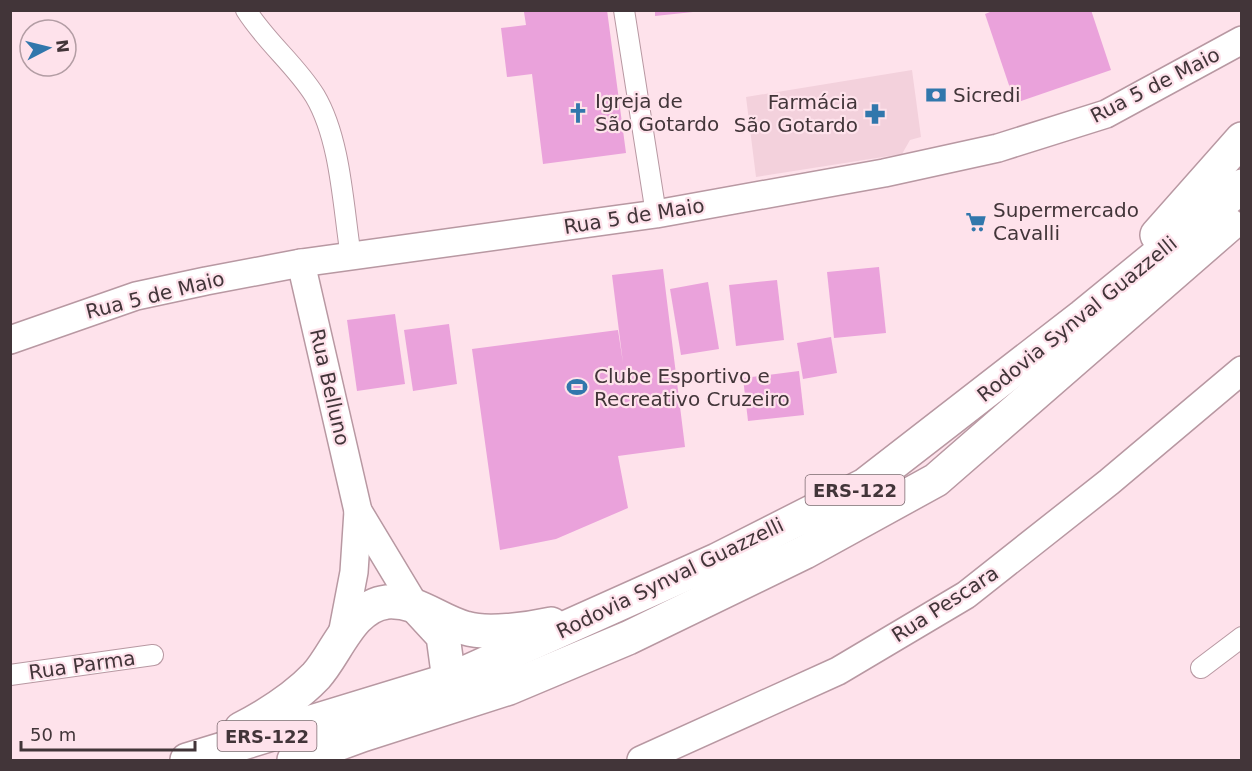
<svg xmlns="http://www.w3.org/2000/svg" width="1252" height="771" font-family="'DejaVu Sans',sans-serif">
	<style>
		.built { fill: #f3d1dc }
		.building { fill: #eaa2db }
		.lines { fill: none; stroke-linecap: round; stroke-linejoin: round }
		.street-casing { stroke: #b898a2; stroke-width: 22 }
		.secondary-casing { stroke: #b898a2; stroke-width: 30 }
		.highway-casing { stroke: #b898a2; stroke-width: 36 }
		.street { stroke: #fff; stroke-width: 20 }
		.secondary { stroke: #fff; stroke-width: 27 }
		.highway { stroke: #fff; stroke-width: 33 }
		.labels { text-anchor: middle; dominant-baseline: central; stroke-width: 4.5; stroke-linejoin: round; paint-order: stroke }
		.shield { fill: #fee2eb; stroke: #7a696e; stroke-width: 1.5 }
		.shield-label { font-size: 18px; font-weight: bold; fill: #423539 }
		.street-label { font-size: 20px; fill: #423539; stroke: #fee2eb }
		.poi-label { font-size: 20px; fill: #423539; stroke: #fee2eb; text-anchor: start }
	</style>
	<rect width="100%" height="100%" fill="#fee2eb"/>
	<path class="built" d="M912 70 921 137 910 140 902 154 756 177 746 97Z"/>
	<g class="building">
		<path d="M536 10H607L626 153 543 164 532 74 507 77 501 28 526 25 524 12Z"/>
		<path d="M655 10H693V12L655 16Z"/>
		<path d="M995 10H1091L1111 70 1015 103 985 14Z"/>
		<path d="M879 267 886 333 834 338 827 272Z"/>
		<path d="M663 269 685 447 618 456 628 508 556 539 500 550 472 349 618 330 623 363 612 275Z"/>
		<path d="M777 280 784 340 736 346 729 285Z"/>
		<path d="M708 282 719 349 681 355 670 289Z"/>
		<path d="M395 314 405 384 357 391 347 320Z"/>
		<path d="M449 324 457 384 413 391 404 330Z"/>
		<path d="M831 337 837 373 803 379 797 343Z"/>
		<path d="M799 371 804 415 748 421 743 378Z"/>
	</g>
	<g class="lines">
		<g class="street-casing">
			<g id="street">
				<path d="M246 10C266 42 296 65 315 96 341 140 343 207 351 257"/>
				<path d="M624 10 656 214"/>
				<path d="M1201 668 1242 637"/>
				<path d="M10 675 153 655"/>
			</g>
		</g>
		<g class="secondary-casing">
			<g id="secondary">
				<path d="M301 263 358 511 414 604"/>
				<path d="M10 340 136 296 206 281 301 263 656 214 884 173 998 148 1106 114 1242 40"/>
				<path d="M341 640 354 572 358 511"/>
				<path d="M641 760 838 671 966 595 1109 482 1242 370"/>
			</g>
		</g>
		<g class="highway-casing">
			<g id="highway">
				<path d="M1157 235 1242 139"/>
				<path d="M419 610 443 636 449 680V701"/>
				<path d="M241 729C268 715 294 699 316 676 337 653 351 606 387 602 418 600 437 620 465 628 487 635 528 629 551 624"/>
				<path d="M187 760 449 680 717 560 865 485 1083 316 1242 186"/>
				<path d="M294 760 362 735 509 688 628 638 805 552 936 480 1229 225"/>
			</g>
		</g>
		<use href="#street" class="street"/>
		<use href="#secondary" class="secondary"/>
		<use href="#highway" class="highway"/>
	</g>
	<defs>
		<g id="bank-bare" transform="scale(1.62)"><path d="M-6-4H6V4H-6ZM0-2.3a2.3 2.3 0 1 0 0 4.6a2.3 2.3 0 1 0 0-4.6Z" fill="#3177ac" stroke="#fee2eb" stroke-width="2.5" paint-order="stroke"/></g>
		<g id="church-bare" transform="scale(1.62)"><path d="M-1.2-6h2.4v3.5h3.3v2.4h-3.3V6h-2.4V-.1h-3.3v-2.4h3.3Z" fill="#3177ac" stroke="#fee2eb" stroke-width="2.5" paint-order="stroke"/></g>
		<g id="pharmacy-bare" transform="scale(1.62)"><path d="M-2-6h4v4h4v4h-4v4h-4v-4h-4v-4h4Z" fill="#3177ac" stroke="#fee2eb" stroke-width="2.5" paint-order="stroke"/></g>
		<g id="supermarket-bare" transform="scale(1.62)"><path d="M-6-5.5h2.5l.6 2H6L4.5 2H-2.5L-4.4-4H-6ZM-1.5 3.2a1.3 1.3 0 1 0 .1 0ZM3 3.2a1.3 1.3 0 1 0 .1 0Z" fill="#3177ac" stroke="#fee2eb" stroke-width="2.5" paint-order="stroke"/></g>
		<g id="stadium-bare" transform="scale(1.62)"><path d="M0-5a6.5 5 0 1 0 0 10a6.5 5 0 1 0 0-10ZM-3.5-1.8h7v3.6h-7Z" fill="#3177ac" stroke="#fee2eb" stroke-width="2.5" paint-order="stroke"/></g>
	</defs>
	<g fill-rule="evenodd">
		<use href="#bank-bare" x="936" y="95"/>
		<use href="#church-bare" x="578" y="113"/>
		<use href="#pharmacy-bare" x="875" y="114"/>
		<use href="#supermarket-bare" x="976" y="222"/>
		<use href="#stadium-bare" x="577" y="387"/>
	</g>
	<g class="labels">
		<g class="shield">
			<rect x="805.5" y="475" width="99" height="30" rx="4.5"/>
			<rect x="217.5" y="721" width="99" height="30" rx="4.5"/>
		</g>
		<g class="shield-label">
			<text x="855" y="490">ERS-122</text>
			<text x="267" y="736">ERS-122</text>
		</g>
		<g class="street-label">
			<text transform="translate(1155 85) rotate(-27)">Rua 5 de Maio</text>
			<text transform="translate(634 216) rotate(-9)">Rua 5 de Maio</text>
			<text transform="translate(155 295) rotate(-14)">Rua 5 de Maio</text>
			<text transform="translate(1077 319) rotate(-39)">Rodovia Synval Guazzelli</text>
			<text transform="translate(330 387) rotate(77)">Rua Belluno</text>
			<text transform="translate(670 578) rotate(-26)">Rodovia Synval Guazzelli</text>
			<text transform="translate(945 604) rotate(-33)">Rua Pescara</text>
			<text transform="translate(82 665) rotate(-8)">Rua Parma</text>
		</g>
		<g class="poi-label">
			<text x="953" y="95">Sicredi</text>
			<text x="595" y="101">Igreja de<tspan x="595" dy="23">São Gotardo</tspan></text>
			<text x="858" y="102" text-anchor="end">Farmácia<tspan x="858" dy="23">São Gotardo</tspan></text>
			<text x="993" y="210">Supermercado<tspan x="993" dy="23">Cavalli</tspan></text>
			<text x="594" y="376">Clube Esportivo e<tspan x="594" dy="23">Recreativo Cruzeiro</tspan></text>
		</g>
	</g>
	<rect width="1252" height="771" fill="none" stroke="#423539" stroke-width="24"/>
	<g transform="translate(48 48) rotate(83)"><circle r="28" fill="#fee2eb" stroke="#b39da4" stroke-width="1.5"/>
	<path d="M0-4.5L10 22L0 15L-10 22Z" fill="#3177ac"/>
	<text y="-9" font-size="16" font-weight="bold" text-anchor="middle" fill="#423539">N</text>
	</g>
	<path d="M21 741v9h174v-9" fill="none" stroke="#423539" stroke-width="3"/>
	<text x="30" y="741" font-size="18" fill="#423539" stroke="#fee2eb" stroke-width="4.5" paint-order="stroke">50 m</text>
</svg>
